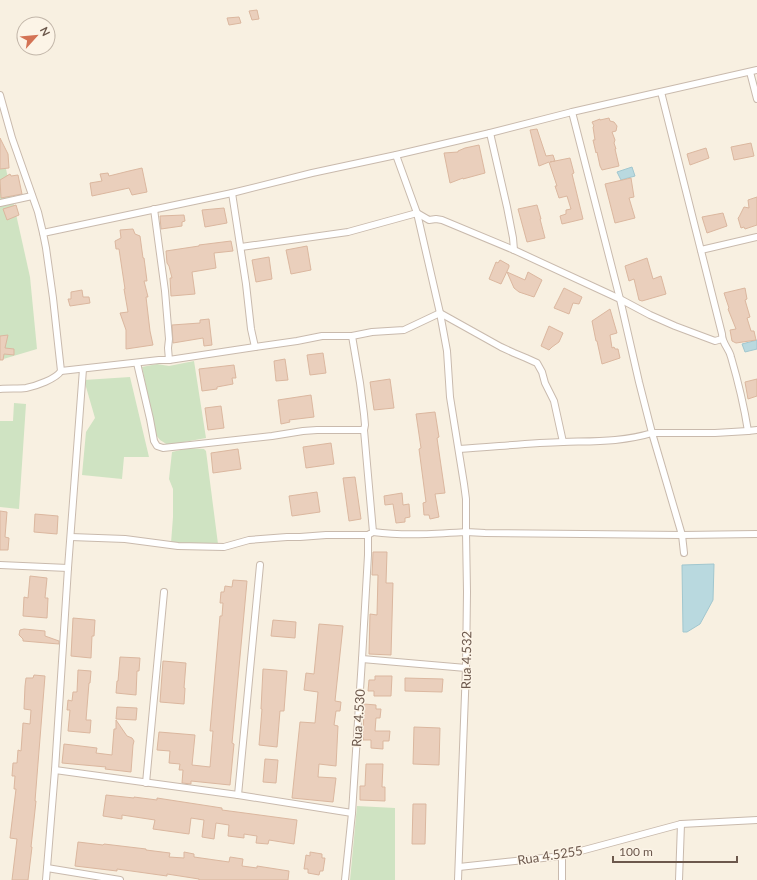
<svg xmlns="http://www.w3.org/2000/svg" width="757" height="880" font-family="Lato,sans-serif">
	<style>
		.green { fill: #cfe3c2 }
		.water { fill: #b9d9df; stroke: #a1c7cf }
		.building { fill: #eacfbc; stroke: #dbb79f }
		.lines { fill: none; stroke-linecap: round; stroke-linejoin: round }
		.minor-casing { stroke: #c9baad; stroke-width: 8 }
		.minor { stroke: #fff; stroke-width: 6 }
		.labels { text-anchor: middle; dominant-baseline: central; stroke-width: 3; stroke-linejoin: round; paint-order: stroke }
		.street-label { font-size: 13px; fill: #6c584c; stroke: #fcf4e7 }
	</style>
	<rect width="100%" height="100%" fill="#f8f0e1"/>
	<g class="green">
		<path d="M0 142 30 277 37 349 0 360Z"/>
		<path d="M194 361 206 438 168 445 160 440 156 435 142 367 157 364 169 366Z"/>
		<path d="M130 377 149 457H124L122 479 82 475 86 432 95 418 84 380Z"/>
		<path d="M14 403 26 404 19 509 0 507V421H13Z"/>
		<path d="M189 448 204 449 206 451 218 544 171 543 173 517V489L169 479 172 452Z"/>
		<path d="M357 806 395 808V880H350Z"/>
	</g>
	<g class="water">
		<path d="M632 167 635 176 621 180 617 172Z"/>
		<path d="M757 340V349L745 352 742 344Z"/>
		<path d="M714 564 713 600 700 624 687 632H683L682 565Z"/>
	</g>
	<g class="building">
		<path d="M257 10 259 19 252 20 249 11Z"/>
		<path d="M239 17 241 23 229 25 227 18Z"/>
		<path d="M609 118 610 121 614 122 617 126 616 131 612 132 615 140 614 143 616 149H615L619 166 602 170 600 166 597 152 596 153 593 140H595L593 127 594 126 592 122 600 119V120Z"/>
		<path d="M537 129 546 156 553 155 555 161 550 162 570 158 574 173 572 174 583 219 562 224 560 216 566 214V210L571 209 567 196 559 198 555 186H557L549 162 539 166 530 130Z"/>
		<path d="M0 138 8 154 9 168 0 169Z"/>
		<path d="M751 143 754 156 734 160 731 147Z"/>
		<path d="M479 145 485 173 463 179V178L450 183 444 153 458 152V151L465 148Z"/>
		<path d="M706 148 709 158 690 165 687 154Z"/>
		<path d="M142 168 147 192 132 195 129 188 92 196 90 183 102 181 100 174 108 173 109 176 129 171Z"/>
		<path d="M10 174 11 176 18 175 22 194 1 198 0 180Z"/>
		<path d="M631 178 634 197 629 198 635 218 615 223 605 184Z"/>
		<path d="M757 197V225L745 229 744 227 741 228 738 218 739 217 744 207 749 208 748 200Z"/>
		<path d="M16 205 19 215 7 220 3 209Z"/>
		<path d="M537 205 541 219H540L545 238 527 242 518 209Z"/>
		<path d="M224 208 227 223 205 227 202 210Z"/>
		<path d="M723 213 727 226 707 233 702 217Z"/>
		<path d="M184 215 185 221 182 222V226L161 229 160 216Z"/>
		<path d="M133 229 135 234 140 236 143 258H144L147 281H144L148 297H146L150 331 153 345 126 349V330L120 313 128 312 124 289H125L119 249H116L115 241 121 238 120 230Z"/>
		<path d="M231 241 233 251 214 253 216 268 192 272 195 294 171 296 170 278H172L169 266 167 263 166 251 199 246V245Z"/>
		<path d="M307 246 311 270 291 274 286 250Z"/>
		<path d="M269 257 272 279 256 282 252 260Z"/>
		<path d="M647 258 653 279 661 276 666 294 642 301 639 300 634 279 629 281 625 266Z"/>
		<path d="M500 260 509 265V267L501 284 489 279 496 262 498 263Z"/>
		<path d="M507 272 525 280 528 272 542 280 534 297 519 292 514 288Z"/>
		<path d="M564 288 582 297 579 304 573 303 569 314 554 308Z"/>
		<path d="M745 288 747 299 745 300 750 317 747 318 751 331H754L756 340 736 343 732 341 730 330 736 329 728 309 729 308 724 293Z"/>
		<path d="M82 290 83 297H89L90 303 70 306 68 299H71V292Z"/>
		<path d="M610 309 617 333 610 335 612 348 614 347 615 349H618L620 358 602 364 597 341H596L592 321Z"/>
		<path d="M209 319 212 345 204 346 203 338 173 343 172 325 200 323V320Z"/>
		<path d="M549 326 563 333 559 342 552 347 549 350 541 346Z"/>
		<path d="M8 335 5 348 14 349V355L4 354 3 360H0V336Z"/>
		<path d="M323 353 326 373 310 375 307 355Z"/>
		<path d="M285 359 288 380 276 381 274 361Z"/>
		<path d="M234 365 236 378H232L233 384 217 387V389L202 391 199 369Z"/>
		<path d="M390 379 394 408 374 410 370 382Z"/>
		<path d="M757 379V396L748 399 745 382Z"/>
		<path d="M311 395 314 417 289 420 290 422 281 424 278 400Z"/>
		<path d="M221 406 224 428 208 430 205 408Z"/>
		<path d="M435 412 439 437 437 438 445 493 435 494 439 517 430 519 429 515H424L423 503 426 502 419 449 421 448 416 414Z"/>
		<path d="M331 443 334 464 306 468 303 447Z"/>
		<path d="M238 449 241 469 213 473 211 453Z"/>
		<path d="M355 477 361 519 349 521 343 478Z"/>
		<path d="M317 492 320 512 292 516 289 496Z"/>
		<path d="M402 493 403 505 409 504 410 517 405 518V522L396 523 393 504 385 505 384 496Z"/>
		<path d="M0 511 7 512 5 537 9 538 8 550H0Z"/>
		<path d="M35 514 58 516 57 534 34 532Z"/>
		<path d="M373 552H387L386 583H393L391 655 369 654 370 614 377 615 378 575H372Z"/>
		<path d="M30 576 47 578 45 598H48L47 618 23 616 24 597 28 598Z"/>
		<path d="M233 580 247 581 232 743 234 744 230 785 191 781V784L182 783 183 770H179L180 764 169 763 170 751 157 750 159 732 195 735 192 765 210 767 213 731H210L220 616H222L223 603H220L221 592H224L225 586 232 587Z"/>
		<path d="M73 618 95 620 94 636H92L91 658 71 656Z"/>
		<path d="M273 620 296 622 295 638 271 636Z"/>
		<path d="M319 624 343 626 335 701 341 702 340 711H336L334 725 338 726 336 766 319 764 318 777 336 778 333 802 292 798 300 722 315 723 318 692 304 690 306 673 314 674Z"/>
		<path d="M24 629 45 631V636L59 641V644L23 641V639L19 635 20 630Z"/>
		<path d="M120 657 140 658 139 671H137L136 695 116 693 117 681H118Z"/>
		<path d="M163 661 186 663 184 688H185L184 704 160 702Z"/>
		<path d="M263 669 287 671 284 711H280L277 747 259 745 262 709H261Z"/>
		<path d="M78 670 91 671 90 683H89L86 720H91L90 733 68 731 70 710H67L68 700 72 701 73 692H77Z"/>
		<path d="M34 675 45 676 35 801H36L31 847H32L28 880H12L17 839 10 838 16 789H14L15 776H12L13 763H17L18 750 21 751 23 723 30 724 31 710 24 709 25 686 26 678H33Z"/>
		<path d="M375 676H392L391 696H374V691H368L369 680H375Z"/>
		<path d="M405 678 443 679 442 692 405 691Z"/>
		<path d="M364 704 376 705V709H381L380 718H376L375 731H390L389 741H383V749L371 748V740H363Z"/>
		<path d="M117 707 137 708 136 720 116 719Z"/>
		<path d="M116 720 127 736 132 738 134 741 133 745 131 772 105 769 106 767 62 763 64 744 97 748 96 753 112 755 114 729H116Z"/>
		<path d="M414 727 440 728 439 765 413 764Z"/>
		<path d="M265 759 278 760 276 783 263 782Z"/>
		<path d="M366 764H383L382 787H385V801L360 800V786H365Z"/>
		<path d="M106 795 134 798V797L157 800V798L222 808V810L297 820 294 844 269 840 268 844 256 843 257 836 244 834V838L228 836 229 825 216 823 214 839 202 837 204 820 191 818 189 834 153 829 155 820 122 815V819L103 816Z"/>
		<path d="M413 804H426L425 844H412Z"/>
		<path d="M78 842 103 845 104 844 146 849V850L170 853 169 857 184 858V852L194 854V857L229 862 230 857 243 859 242 866 257 868V866L289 871 288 880H199V879L167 874V876L117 869V871L75 866Z"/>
		<path d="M310 852 322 854V858H325L323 871H320L319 875 308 873V869H304L306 855 310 856Z"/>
	</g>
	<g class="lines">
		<g class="minor-casing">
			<g id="minor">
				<path d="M750 72 757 99"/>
				<path d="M661 92 722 334C722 344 729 348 731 357 738 381 744 406 748 431L757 430"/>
				<path d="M0 95 12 138 38 212 43 233 46 248 53 298 61 371C56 379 36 386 26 388 18 389 9 388 0 389"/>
				<path d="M490 133 507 207 513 238 514 250"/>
				<path d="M396 155 417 213 440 313 447 351 450 397 464 484 466 499V532L485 533 682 535 757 534"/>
				<path d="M232 193 246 284 251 329 255 347 297 341 322 336H352"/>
				<path d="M0 203 32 196"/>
				<path d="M154 209 165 291 169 339 168 348 169 360"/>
				<path d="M43 233 232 193 312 173 396 155 490 133 572 112 757 70"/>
				<path d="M241 247 348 232 417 213 429 220 436 219 442 220 514 250 620 299 650 315 675 326 715 341 722 339"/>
				<path d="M701 250 757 237"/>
				<path d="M137 363 150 419 154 441 157 446 163 448 272 436 303 431 317 430H364"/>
				<path d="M61 371 159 360H169L255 347"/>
				<path d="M459 449C493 447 528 443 563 442 593 441 623 442 652 433L639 382 620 299 572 112"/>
				<path d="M373 532C404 536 434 534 466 532L467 592 466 668 458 880"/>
				<path d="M71 537 125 539 178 546 224 547 249 540 287 537H300L326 535H368L373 532 364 430 365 425 364 414 360 383 352 336 372 332 404 330 440 313 501 347 514 353 526 358 537 363 542 372 545 383 554 401 563 442"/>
				<path d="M684 553 682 535 652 433H715L748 431"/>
				<path d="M0 565 68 568"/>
				<path d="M362 659 466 668"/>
				<path d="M55 770 238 795 352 813"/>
				<path d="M146 783 164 592"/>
				<path d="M238 795 260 565"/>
				<path d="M562 856V880"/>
				<path d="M459 867 562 856 681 824 757 820"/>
				<path d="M47 868 120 880"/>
				<path d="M46 880 55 770 68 568 83 369"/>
				<path d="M345 880 352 813 362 659 368 555V535"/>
				<path d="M679 880 681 824"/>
			</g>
		</g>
		<use href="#minor" class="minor"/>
	</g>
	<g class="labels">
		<g class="street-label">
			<text transform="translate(466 660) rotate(-89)">Rua 4.532</text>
			<text transform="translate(358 718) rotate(-86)">Rua 4.530</text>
			<text transform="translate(550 855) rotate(-9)">Rua 4.5255</text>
		</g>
	</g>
	<g transform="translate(36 36) rotate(63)"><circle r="19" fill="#fcf4e7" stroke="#c2b6a9"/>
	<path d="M0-3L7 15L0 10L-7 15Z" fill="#d47355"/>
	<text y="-6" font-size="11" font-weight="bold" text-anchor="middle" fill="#6c584c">N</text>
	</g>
	<path d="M613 856v6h124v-6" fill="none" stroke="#6c584c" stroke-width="2"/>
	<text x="619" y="856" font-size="12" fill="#6c584c" stroke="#fcf4e7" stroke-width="3" paint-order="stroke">100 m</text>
</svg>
